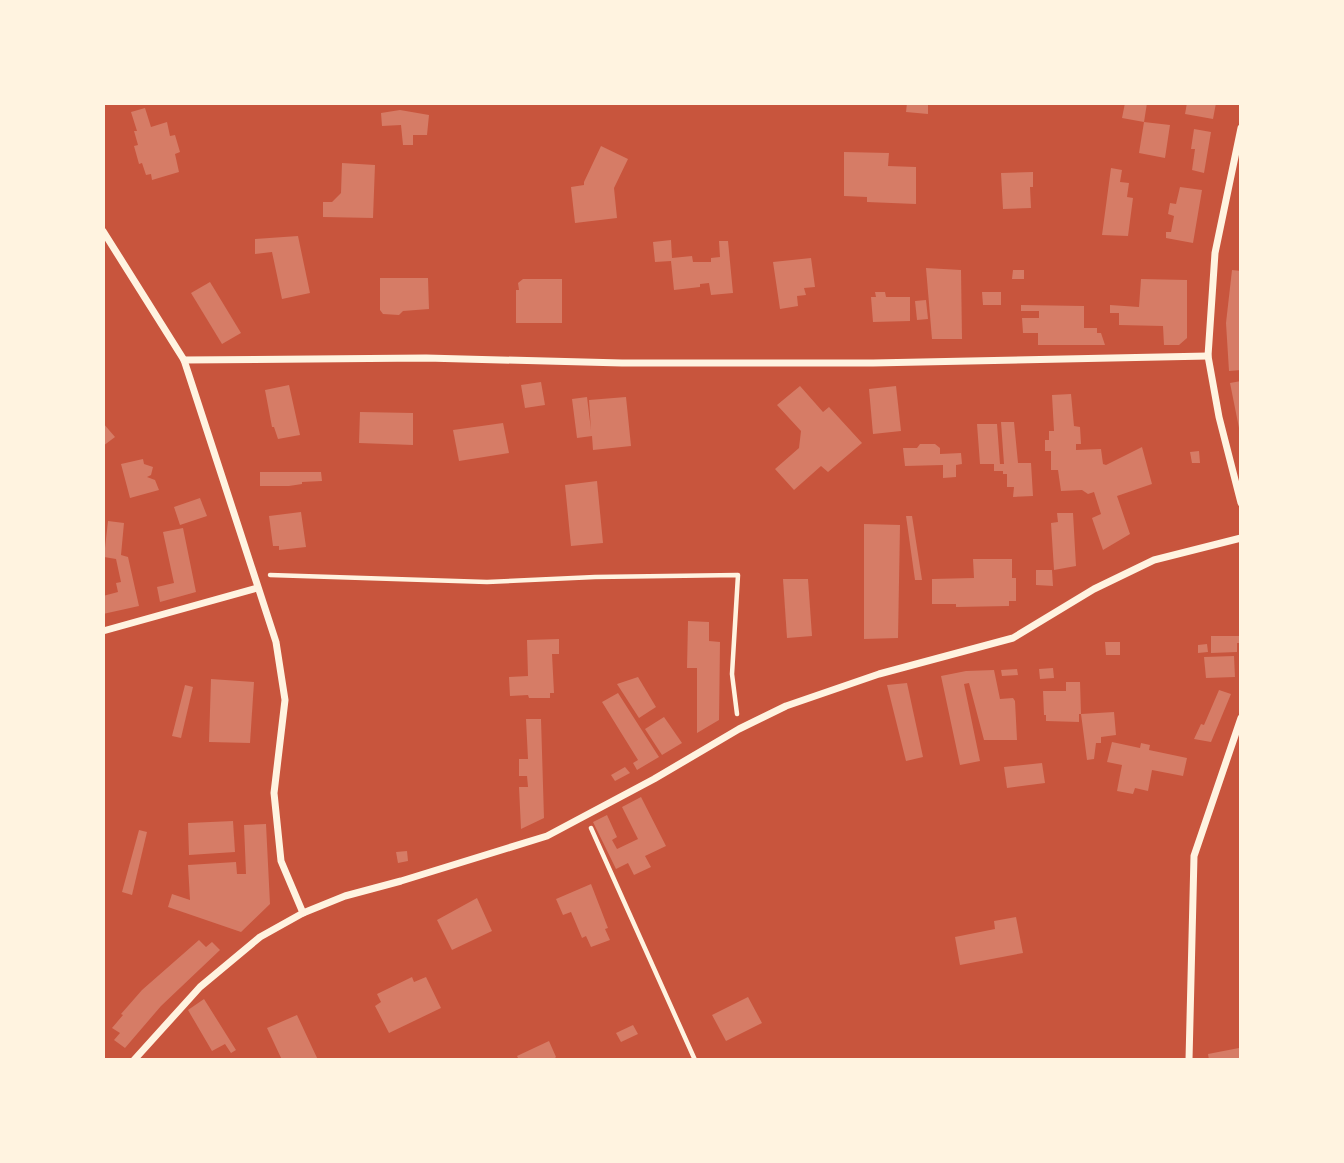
<svg xmlns="http://www.w3.org/2000/svg" width="1344" height="1163" font-family="Roboto,sans-serif">
	<style>
		.building { fill: #d67c66 }
		.lines { fill: none; stroke-linecap: round; stroke-linejoin: round }
		.path { stroke: #fff3e0; stroke-width: 4.5 }
		.minor { stroke: #fff3e0; stroke-width: 7 }
	</style>
	<rect width="100%" height="100%" fill="#c8553d"/>
	<g class="building">
		<path d="M907 103H928V114L906 112Z"/>
		<path d="M1125 103H1147L1144 122 1122 118Z"/>
		<path d="M1187 103H1216L1213 119 1185 114Z"/>
		<path d="M145 108 151 127 167 122 170 136 175 135 180 152 175 154 179 172 152 180 151 174 146 175 142 163 139 164 134 146 138 145 134 131H137L131 112Z"/>
		<path d="M400 110 429 115 427 135H413V145H403L401 125 382 126 381 113Z"/>
		<path d="M1144 122 1170 125 1165 158 1139 153Z"/>
		<path d="M1194 129 1211 132 1204 173 1192 170 1195 149H1191Z"/>
		<path d="M601 146 628 159 614 188 617 218 575 223 571 187 584 185V182Z"/>
		<path d="M844 152 889 153 888 166 916 167V204L867 202V197L844 196Z"/>
		<path d="M342 163 375 165 373 218 323 217V202H332L341 193Z"/>
		<path d="M1111 168 1122 170 1120 182 1129 183 1127 197 1133 198 1128 236 1102 235Z"/>
		<path d="M1033 172V187H1030L1031 208 1003 209 1001 173Z"/>
		<path d="M1180 187 1202 190 1193 243 1166 238V232H1171L1174 216 1168 214 1170 203 1176 204Z"/>
		<path d="M298 236 310 293 282 299 272 252 255 254V239Z"/>
		<path d="M671 240 672 258 692 256 693 262H711V258L720 257 719 241H728L733 293 711 295 709 283 700 284V287L674 290 671 261 655 262 653 242Z"/>
		<path d="M811 258 815 287 804 288 806 295 797 296 798 306 780 309 773 262Z"/>
		<path d="M926 268 961 270 962 339H932Z"/>
		<path d="M1013 270H1024V279H1012Z"/>
		<path d="M1232 270 1241 271V370L1229 371 1226 323Z"/>
		<path d="M380 278H428L429 309 403 311 399 315 383 314 380 310Z"/>
		<path d="M523 279H562V323H516V290H519L518 283Z"/>
		<path d="M1141 279 1187 280V338L1179 345H1164L1163 326 1119 325V313H1110V305L1139 307Z"/>
		<path d="M210 282 241 333 222 344 191 293Z"/>
		<path d="M875 292H885L886 297H910V321L873 322 871 297H876Z"/>
		<path d="M982 292H1001V305H983Z"/>
		<path d="M926 300 928 319 917 320 915 301Z"/>
		<path d="M1021 305 1084 306V328H1097V333H1101L1105 345H1038V333H1023L1022 318H1039V311H1021Z"/>
		<path d="M1241 381V438L1230 383Z"/>
		<path d="M541 382 545 405 525 408 521 385Z"/>
		<path d="M289 385 300 435 278 439 274 427H272L265 390Z"/>
		<path d="M800 386 823 412 829 407 862 443 828 472 821 466 794 490 775 469 799 448 801 431 777 405Z"/>
		<path d="M896 386 901 431 873 434 869 389Z"/>
		<path d="M1071 394 1074 426 1080 427 1081 444H1076V450L1101 449 1103 464 1106 465 1142 447 1152 484 1117 496 1130 534 1103 550 1092 518 1101 514 1094 492 1088 494 1082 490 1061 491 1058 470H1051V451H1045V440H1049V431H1054L1052 395Z"/>
		<path d="M587 397 591 430 589 400 626 397 631 446 593 450 592 436 577 438 572 399Z"/>
		<path d="M360 412 413 413V445L359 443Z"/>
		<path d="M1001 422H1014L1018 463H1031L1033 496 1013 497 1014 487H1007V474H1003V471H994V464H980L977 424H997L1000 464H1004Z"/>
		<path d="M103 423 115 437 103 446Z"/>
		<path d="M503 423 509 453 459 461 453 430Z"/>
		<path d="M920 444H935L940 448V454L961 453 962 464 956 465V477L943 478V465L905 466 903 448H917Z"/>
		<path d="M1199 451 1200 463H1192L1190 452Z"/>
		<path d="M143 459 144 464 153 467 151 475 147 477 155 480 159 490 130 498 121 464Z"/>
		<path d="M260 472H321L322 481 302 482V484L289 486H260Z"/>
		<path d="M597 481 603 543 571 546 565 485Z"/>
		<path d="M200 498 207 516 180 525 174 507Z"/>
		<path d="M301 512 306 547 279 550V546H273L269 516Z"/>
		<path d="M1057 513H1073L1076 566 1054 570 1051 523 1058 522Z"/>
		<path d="M906 516H912L922 580H915Z"/>
		<path d="M108 521 124 523 121 555 128 557 139 606 103 614V596L118 592 116 583 121 582 116 559 104 557Z"/>
		<path d="M864 524 900 525 898 638 864 639Z"/>
		<path d="M183 528 196 592 160 602 157 587 174 583 163 532Z"/>
		<path d="M973 559H1012V578H1016V601H1009V606L956 607V604H932V579L974 578Z"/>
		<path d="M1036 570H1052L1053 586 1036 585Z"/>
		<path d="M783 579H808L812 636 787 638Z"/>
		<path d="M688 621 709 622V641L720 642 719 720 697 733V668H687Z"/>
		<path d="M1211 636H1241V643H1237V652L1211 653Z"/>
		<path d="M559 639V654H552L554 693H550V698H529L528 695 510 696 509 677 528 676 527 640Z"/>
		<path d="M1105 642H1120V655H1106Z"/>
		<path d="M1207 644 1208 652 1198 653V645Z"/>
		<path d="M1234 656 1235 677 1206 678 1204 657Z"/>
		<path d="M1053 668 1054 678 1040 679 1039 669Z"/>
		<path d="M1017 669 1018 675 1002 676 1001 670Z"/>
		<path d="M994 670 1000 699 1013 698 1015 701 1017 740H984L969 683 964 684 980 761 960 765 941 676 966 671Z"/>
		<path d="M638 677 656 707 639 718 617 684Z"/>
		<path d="M211 679 254 682 250 743 209 742Z"/>
		<path d="M1066 682H1080L1081 714H1079V722L1046 721V715H1044L1043 691H1066Z"/>
		<path d="M907 683 923 757 906 761 887 685Z"/>
		<path d="M185 685 193 687 181 738 172 736Z"/>
		<path d="M1219 690 1231 694 1211 742 1194 739 1201 724 1204 725Z"/>
		<path d="M618 693 659 757 637 770 633 763 638 760 602 702Z"/>
		<path d="M1114 712 1116 735 1101 737V743H1096L1094 759 1087 760 1081 714Z"/>
		<path d="M664 717 682 743 662 755 645 729Z"/>
		<path d="M526 719H541L544 818 521 829 519 787H528L527 776H519V759H528Z"/>
		<path d="M1112 742 1140 748 1141 743 1150 745 1149 750 1187 758 1183 776 1152 770 1148 791 1135 788 1133 794 1117 791 1122 765 1107 762Z"/>
		<path d="M1042 763 1045 783 1007 788 1004 767Z"/>
		<path d="M625 767 630 773 615 781 611 775Z"/>
		<path d="M641 797 666 846 645 856 651 867 634 875 628 863 616 869 593 822 607 815 617 837 612 840 617 849 638 839 622 807Z"/>
		<path d="M233 821 235 852 189 855 188 823Z"/>
		<path d="M266 824 270 904 241 932 168 907 172 894 190 900 188 865 236 862 237 874H246L244 825Z"/>
		<path d="M139 830 147 832 132 895 122 892Z"/>
		<path d="M407 851 408 861 398 863 396 852Z"/>
		<path d="M591 884 608 928 605 929 610 940 591 947 586 936 582 938 571 912 563 915 556 899Z"/>
		<path d="M477 898 492 931 452 950 437 920Z"/>
		<path d="M1016 917 1023 953 960 965 955 937 995 929 994 921Z"/>
		<path d="M199 940 206 947 212 942 220 950 161 1006 125 1048 114 1040 120 1033 112 1028 123 1015 121 1014 142 990Z"/>
		<path d="M412 977 414 982 426 977 441 1008 389 1033 375 1006 381 1002 377 994Z"/>
		<path d="M748 997 762 1023 726 1041 712 1015Z"/>
		<path d="M204 999 236 1050 231 1053 225 1044 212 1051 188 1010Z"/>
		<path d="M297 1015 318 1060H282L267 1028Z"/>
		<path d="M633 1025 638 1034 621 1042 616 1033Z"/>
		<path d="M549 1041 556 1057 553 1060H519L517 1056Z"/>
		<path d="M1239 1048 1241 1060H1209L1208 1054Z"/>
	</g>
	<g class="lines">
		<g class="path">
			<path d="M270 575 487 582 595 577 738 575 732 674 737 714"/>
			<path d="M591 828 695 1060"/>
		</g>
		<g class="minor">
			<path d="M1241 128 1215 253 1208 356 1219 417 1241 503"/>
			<path d="M103 231 184 360 276 642 285 700 274 793 281 861 303 913"/>
			<path d="M184 360 426 358 622 363H873L1208 356"/>
			<path d="M103 631 257 588"/>
			<path d="M134 1060 200 987 260 937 303 913 345 896 401 881 547 836 654 779 739 729 786 706 879 674 1013 638 1094 589 1154 560 1241 538"/>
			<path d="M1189 1060 1194 856 1241 718"/>
		</g>
	</g>
	<rect width="1344" height="1163" fill="none" stroke="#fff3e0" stroke-width="210"/>
</svg>
